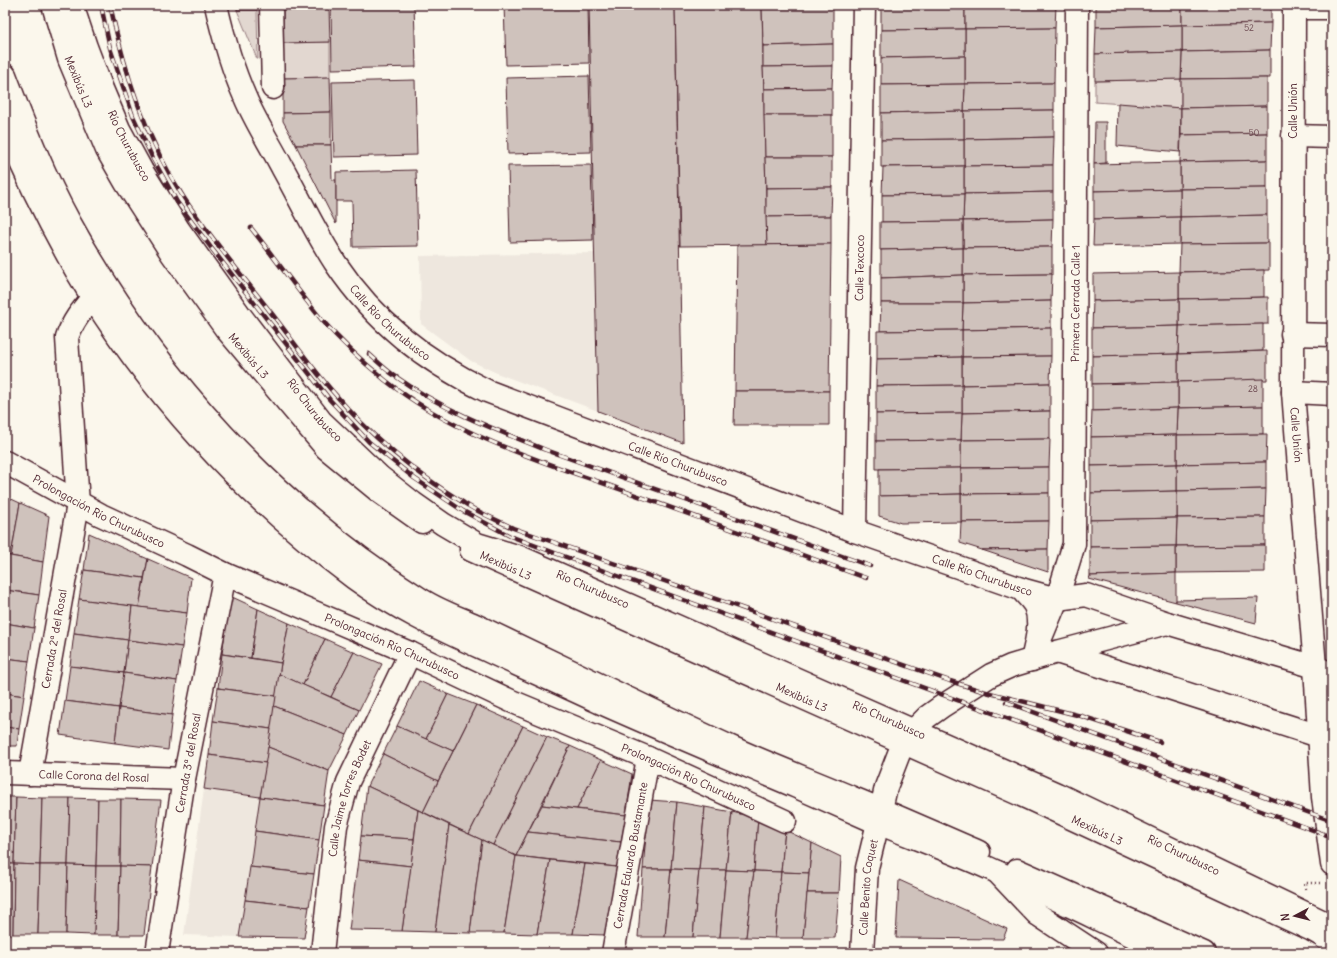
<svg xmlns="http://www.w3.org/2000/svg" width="1337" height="958" font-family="Delius,sans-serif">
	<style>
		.built { fill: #eee7de }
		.green { fill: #e2d7d0; stroke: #967b7e }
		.building { fill: #cfc2bc; stroke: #4a1f2b }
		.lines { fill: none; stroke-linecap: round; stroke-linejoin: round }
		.minor-casing { stroke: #4a1f2b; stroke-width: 25 }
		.major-casing { stroke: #4a1f2b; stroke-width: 25 }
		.path { stroke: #4a1f2b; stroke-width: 2.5; stroke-dasharray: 1 3; stroke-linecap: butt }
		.minor { stroke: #fbf7ec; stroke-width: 22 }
		.major { stroke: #fbf7ec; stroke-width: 22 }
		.rail-casing { stroke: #4a1f2b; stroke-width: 4.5 }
		.rail { stroke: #fbf7ec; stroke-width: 3; stroke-dasharray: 9; stroke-linecap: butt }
		.labels { text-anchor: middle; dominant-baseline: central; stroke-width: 4; stroke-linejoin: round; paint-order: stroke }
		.number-label { font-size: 9px; fill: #6b484f }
		.street-label { font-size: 11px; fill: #4a1f2b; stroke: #fbf7ec }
	</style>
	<rect width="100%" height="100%" fill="#fbf7ec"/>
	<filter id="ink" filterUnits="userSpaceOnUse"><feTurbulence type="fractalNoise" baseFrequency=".025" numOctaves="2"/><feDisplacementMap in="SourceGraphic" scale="8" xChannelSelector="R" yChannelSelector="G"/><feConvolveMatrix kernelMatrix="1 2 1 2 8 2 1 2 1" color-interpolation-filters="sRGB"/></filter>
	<g filter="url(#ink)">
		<g class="built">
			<path d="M595 253 598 411 499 374 471 361 421 324 420 256Z"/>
			<path d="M204 789 260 797 239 937 184 935Z"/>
		</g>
		<g class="green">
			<path d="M237 10H257L258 59H257Z"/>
			<path d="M330 42V77L283 78V43Z"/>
			<path d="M1181 79V108L1095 102V81Z"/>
		</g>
		<g class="building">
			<rect x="237" y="5" width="20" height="5"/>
			<rect x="283" y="5" width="46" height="4"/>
			<path d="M331 5H414L416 67 332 69Z"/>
			<path d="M504 5H588L589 63 506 65Z"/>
			<path d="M589 5H675L683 443 598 411Z"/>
			<path d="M675 5H762L767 245 680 246Z"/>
			<path d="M762 5H833V44L763 46Z"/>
			<path d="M881 5H965V29L881 30Z"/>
			<path d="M965 5H1056L1055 28 965 29Z"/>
			<path d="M1096 5H1182V25L1096 27Z"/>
			<path d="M1182 5H1271V23L1182 25Z"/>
			<path d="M283 9H329L330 42 283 43Z"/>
			<path d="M1271 23 1270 50 1182 52V25Z"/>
			<path d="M1182 25V52L1095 54 1096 27Z"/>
			<path d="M1055 28 1054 83 965 84V29Z"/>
			<path d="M965 29V56L881 58V30Z"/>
			<path d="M833 44V66L763 67V46Z"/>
			<path d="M1270 50V78L1181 79 1182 52Z"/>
			<path d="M1182 52 1181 79 1095 81V54Z"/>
			<path d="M965 56V84L881 85V58Z"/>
			<path d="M833 66 832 88 764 89 763 67Z"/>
			<path d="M589 76 591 152 508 154 506 78Z"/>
			<path d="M330 77 331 112 283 113V78Z"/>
			<path d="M1267 78V106L1181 108V79Z"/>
			<path d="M415 80 417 155 334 157 332 82Z"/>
			<path d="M1054 83V110L964 111 965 84Z"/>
			<path d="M965 84 964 111 881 113V85Z"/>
			<path d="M832 88V115H764V89Z"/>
			<path d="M1118 103 1181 108 1180 152 1117 146Z"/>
			<path d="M1267 106V133L1181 135V108Z"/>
			<path d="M1054 110V137L964 139V111Z"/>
			<path d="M964 111V139L881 140V113Z"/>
			<path d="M331 112V145H296L283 121V113Z"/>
			<path d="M764 115H832V157H765Z"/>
			<path d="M1095 122H1106V163L1094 164Z"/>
			<path d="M1267 133V160L1180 162 1181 135Z"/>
			<path d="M1054 137 1053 165 964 166V139Z"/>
			<path d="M964 139V166L881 167V140Z"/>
			<path d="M296 145H331L332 180H336V224Z"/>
			<path d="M765 157H832V187L766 188Z"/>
			<path d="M1267 160V188L1180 189V162Z"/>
			<path d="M1180 162V189L1094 191V164Z"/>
			<path d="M591 165 593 240 510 242 508 166Z"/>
			<path d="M1053 165V192L964 194V166Z"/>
			<path d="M964 166V194L882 195 883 167Z"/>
			<path d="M416 170 418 246 353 247 352 201H336V172Z"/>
			<path d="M832 187 831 216 766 217V188Z"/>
			<path d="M1267 188V215L1180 217V189Z"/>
			<path d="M1180 189V217L1094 219V191Z"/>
			<path d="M1053 192V219L963 221 964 194Z"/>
			<path d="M964 194 963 221 882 222V195Z"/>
			<path d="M1267 215V243L1180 244V217Z"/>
			<path d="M831 216V244L767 245 766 217Z"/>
			<path d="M1180 217V244L1093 246 1094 219Z"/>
			<path d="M1053 219 1052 247 963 248V221Z"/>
			<path d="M963 221V248L880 250V222Z"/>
			<path d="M1269 243V270L1179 272 1180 244Z"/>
			<path d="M831 244 829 391H735L737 245Z"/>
			<path d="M1052 247V274L963 275V248Z"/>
			<path d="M963 248V275L881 278V250Z"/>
			<path d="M1264 270V297L1179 299V272Z"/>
			<path d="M1179 272V299L1093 301V274Z"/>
			<path d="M1052 274 1051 301 963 303V275Z"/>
			<path d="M963 275V303H881V278Z"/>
			<path d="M1268 297V324L1179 326V299Z"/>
			<path d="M1179 299V326L1092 328 1093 301Z"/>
			<path d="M1051 301V328L962 330 963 303Z"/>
			<path d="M881 303H963L962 330 880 331Z"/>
			<path d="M1263 324V351L1178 354 1179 326Z"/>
			<path d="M1179 326 1178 354 1092 356V328Z"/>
			<path d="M1051 328V356L962 357V330Z"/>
			<path d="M962 330V357L877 359V331Z"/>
			<path d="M1267 351V380L1178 382V354Z"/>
			<path d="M1178 354V382L1092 384V356Z"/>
			<path d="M1051 356 1050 383 962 385V357Z"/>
			<path d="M962 357V385L876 386 877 359Z"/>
			<path d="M1263 379V406L1178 408V382Z"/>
			<path d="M1178 382V408L1092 411V384Z"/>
			<path d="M1050 383V411L962 413V385Z"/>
			<path d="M962 385V413L876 414V386Z"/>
			<path d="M735 391H829V425H734Z"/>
			<path d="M1263 406V434L1177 435 1178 408Z"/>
			<path d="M1178 408 1177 435 1091 437 1092 411Z"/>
			<path d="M1050 411V439L961 440 962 413Z"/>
			<path d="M962 413 961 440 876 441V414Z"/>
			<path d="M1267 434 1266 462 1177 464V435Z"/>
			<path d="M1177 435V464L1091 466V437Z"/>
			<path d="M1050 439 1049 467 961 468V440Z"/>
			<path d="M961 440V468L876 469V441Z"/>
			<path d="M1266 462V489L1177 491V464Z"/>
			<path d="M1177 464V491L1091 493V466Z"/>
			<path d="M1049 467V493L961 494V468Z"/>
			<path d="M961 468V494L879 496V469Z"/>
			<path d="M1266 489 1265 517 1177 518V491Z"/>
			<path d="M1177 491V518L1090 520 1091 493Z"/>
			<path d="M1049 493V521L961 522V494Z"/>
			<path d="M961 494V522L901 523 879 516V496Z"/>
			<path d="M5 496 20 503 11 556 5 555Z"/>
			<path d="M20 503 49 516 43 562 11 556Z"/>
			<path d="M1265 517V545L1176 546 1177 518Z"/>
			<path d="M1177 518 1176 546 1090 547V520Z"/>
			<path d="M1049 521 1048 549 982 550 960 543 961 522Z"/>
			<path d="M89 533 148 559 144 578 84 570Z"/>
			<path d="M1265 545V572L1176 573V546Z"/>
			<path d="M1176 546V573L1090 576V547Z"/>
			<path d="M1048 549V572L982 550Z"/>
			<path d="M5 555 43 562 39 595 5 590Z"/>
			<path d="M148 559 191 578 187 613 139 607Z"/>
			<path d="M84 570 144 578 139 607 79 599Z"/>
			<path d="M1176 573V602L1089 579 1090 576Z"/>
			<path d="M5 590 39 595 34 628 5 623Z"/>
			<path d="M230 596 258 609 251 658 222 654Z"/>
			<path d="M1258 598 1256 623 1176 602V600Z"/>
			<path d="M79 599 132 606 128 640 74 633Z"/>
			<path d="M132 606 187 613 182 647 128 640Z"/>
			<path d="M258 609 289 623 281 663 251 658Z"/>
			<path d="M5 623 34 628 29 661 5 658Z"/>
			<path d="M289 623 325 639 303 685 279 674Z"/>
			<path d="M74 633 128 640 124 673 70 666Z"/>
			<path d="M325 639 354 652 331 697 303 685Z"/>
			<path d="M128 640 182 647 177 681 124 673Z"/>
			<path d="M354 652 382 664 359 710 331 697Z"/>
			<path d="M222 654 281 663 276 696 218 688Z"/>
			<path d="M5 658 29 661 24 696 5 693Z"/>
			<path d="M70 666 124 673 119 708 65 701Z"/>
			<path d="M124 673 177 681 172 715 119 708Z"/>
			<path d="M279 674 359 710 347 735 274 706Z"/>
			<path d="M419 681 448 694 426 739 397 726Z"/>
			<path d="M218 688 276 696 271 729 213 721Z"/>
			<path d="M5 693 24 696 19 729 5 727Z"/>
			<path d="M448 694 476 705 453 751 426 739Z"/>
			<path d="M65 701 119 708 115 743 60 735Z"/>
			<path d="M476 705 523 726 469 834 423 812Z"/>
			<path d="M274 706 347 735 329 771 268 747Z"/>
			<path d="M119 708 172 715 168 750 115 743Z"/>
			<path d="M213 721 271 729 266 763 209 755Z"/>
			<path d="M397 726 453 751 438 781 383 754Z"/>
			<path d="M523 726 547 737 493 845 469 834Z"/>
			<path d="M5 727 19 729 17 746H5Z"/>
			<path d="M547 737 570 746 516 856 493 845Z"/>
			<path d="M570 746 601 760 577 809 542 805Z"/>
			<path d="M268 747 329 771 324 805 260 797Z"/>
			<path d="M383 754 438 781 423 812 367 786Z"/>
			<path d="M209 755 266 763 260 797 204 789Z"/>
			<path d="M601 760 632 774 626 815 577 809Z"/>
			<path d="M367 786 418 810 414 839 361 836Z"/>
			<path d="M5 797H16L14 864H5Z"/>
			<path d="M16 797 42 798 40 865 14 864Z"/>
			<path d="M260 797 324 805 319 840 255 831Z"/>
			<path d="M42 798H70L68 865H40Z"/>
			<path d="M70 798 98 799 96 866 68 865Z"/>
			<path d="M98 799H121L120 866H96Z"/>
			<path d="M121 799 161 800 152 867 120 866Z"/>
			<path d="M649 800 677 802 671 869H643Z"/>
			<path d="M677 802 705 807 699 870 671 869Z"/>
			<path d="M542 805 626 815 621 842 528 832Z"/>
			<path d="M705 807 732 812 726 870H699Z"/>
			<path d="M418 810 449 825 435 932 402 931Z"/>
			<path d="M732 812 758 818 754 871 726 870Z"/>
			<path d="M758 818 785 830 781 872 754 871Z"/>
			<path d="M449 825 482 840 470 933 435 932Z"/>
			<path d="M785 830 812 843 809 873 781 872Z"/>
			<path d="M255 831 319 840 314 874 250 867Z"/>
			<path d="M528 832 621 842 617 867 516 856Z"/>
			<path d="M361 836 414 839 411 866 358 860Z"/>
			<path d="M482 840 516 856 504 933H470Z"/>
			<path d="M812 843 841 857 839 893H807Z"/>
			<path d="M516 856 550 860 537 934 504 933Z"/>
			<path d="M358 860 411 866 402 931 349 930Z"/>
			<path d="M550 860 585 864 573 934H537Z"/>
			<path d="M5 864H14L13 934H5Z"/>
			<path d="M14 864 40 865 38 934H13Z"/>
			<path d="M585 864 617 867 606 935 573 934Z"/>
			<path d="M40 865H68L66 934H38Z"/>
			<path d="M68 865 96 866 94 935 66 934Z"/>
			<path d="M96 866H120L118 935H94Z"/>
			<path d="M120 866 152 867 144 935H118Z"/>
			<path d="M250 867 314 874 309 907 245 900Z"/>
			<path d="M643 869H671L665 937H638Z"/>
			<path d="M671 869 699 870 693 937H665Z"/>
			<path d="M699 870H726L720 937H693Z"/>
			<path d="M726 870 754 871 746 937H720Z"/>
			<path d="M754 871 781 872 775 938 746 937Z"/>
			<path d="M781 872 809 873 803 938H775Z"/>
			<path d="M899 880 1007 929 1003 939 896 938Z"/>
			<path d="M807 893H839L835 938H803Z"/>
			<path d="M245 900 309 907 304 938 239 937Z"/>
		</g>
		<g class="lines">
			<g class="minor-casing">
				<g id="minor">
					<path id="s1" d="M53 5 69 59 107 150 126 183 172 254 226 329 326 448 381 493 422 522"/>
					<path id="s2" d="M216 5C223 36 232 68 245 97 255 121 270 144 282 167 300 199 316 234 336 264 375 322 425 361 487 391L855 531 1021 589 1057 599 1086 595 1167 623 1315 667 1332 674"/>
					<path d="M271 5 273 88"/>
					<path id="s3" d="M1294 5 1293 392 1315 667 1323 797 1332 864"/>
					<path d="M1294 8H1332"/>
					<path d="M5 75C24 125 44 176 70 223 155 376 274 507 422 600 438 610 457 617 475 625 508 641 541 657 575 673 627 698 680 724 733 748 773 766 813 781 853 798 895 815 937 834 979 852"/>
					<path d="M1293 136 1332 137"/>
					<path d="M1292 334 1332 335"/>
					<path d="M1293 392 1332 394"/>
					<path id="s4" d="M5 462 101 515 187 555 225 574 410 653 511 701 648 758 785 821"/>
					<path id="s5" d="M855 531 864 5"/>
					<path id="s6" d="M471 550 1030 799 1312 930 1321 935 1332 943"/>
					<path id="s7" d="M1057 599 1074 544 1077 5"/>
					<path d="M1057 652 1319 736"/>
					<path id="s8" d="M5 773 184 779"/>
					<path d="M30 774 78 504 67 338C72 322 82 310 93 297"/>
					<path d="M1017 870 1204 953"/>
					<path d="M997 872 1037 914 1096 953"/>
					<path d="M157 953 184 779 225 574"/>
					<path id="s9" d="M322 953 336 826 348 782 410 653"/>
					<path id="s10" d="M613 953 648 758"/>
					<path id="s11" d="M862 953 867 868 878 823"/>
				</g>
			</g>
			<g class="major-casing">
				<g id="major">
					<path id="s12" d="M72 5 86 47 102 89 119 129 142 171 179 230 240 315 321 421 380 477 413 503 443 524 477 544 520 557 1057 794 1332 926"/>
					<path d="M5 126C26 177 50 225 77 272 147 391 244 496 354 578 395 608 439 629 484 649 522 667 561 684 599 702 664 731 731 759 797 787 824 799 851 811 878 823 917 839 956 853 995 871 1053 897 1111 926 1169 953"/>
					<path d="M1021 589C1025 594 1032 600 1035 606 1042 622 1036 643 1032 660"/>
					<path d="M1040 640 1057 599"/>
					<path d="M878 823 886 787 903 743 913 731 927 717 941 707 991 675 1011 666 1057 652 1167 623"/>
				</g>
			</g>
			<path class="path" d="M1306 889 1305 883H1320"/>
			<use href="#minor" class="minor"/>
			<use href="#major" class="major"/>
			<g class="rail-casing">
				<g id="rail">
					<path d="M101 5 110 48 133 116 153 159 177 202 212 249 330 400 369 442 414 478 463 511 510 536 555 553 1332 837"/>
					<path d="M110 5C125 73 146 140 184 198 210 237 240 273 269 310 291 338 311 367 334 393 370 436 417 474 464 503 479 513 497 520 513 528L950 681 982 691 1081 716 1160 742"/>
					<path d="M251 228C275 258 297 290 322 320 341 342 363 362 385 380 454 435 538 460 619 489 701 519 784 548 866 578"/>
					<path d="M369 354C378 362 386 370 395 376 441 409 493 429 546 450L870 566"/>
					<path d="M1006 702 1332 821"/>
				</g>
			</g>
			<use href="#rail" class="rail"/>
		</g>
	</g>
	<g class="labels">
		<g class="number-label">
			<text x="1249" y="27">52</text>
			<text x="1254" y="132">50</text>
			<text x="1253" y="388">28</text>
		</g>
		<g class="street-label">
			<text stroke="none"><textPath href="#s1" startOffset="81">Mexibús L3</textPath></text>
			<text transform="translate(1293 111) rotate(-90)">Calle Unión</text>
			<text stroke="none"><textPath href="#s12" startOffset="152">Río Churubusco</textPath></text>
			<text stroke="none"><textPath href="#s5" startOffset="263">Calle Texcoco</textPath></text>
			<text stroke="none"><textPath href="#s7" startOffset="298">Primera Cerrada Calle 1</textPath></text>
			<text stroke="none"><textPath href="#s2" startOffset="367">Calle Río Churubusco</textPath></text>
			<text stroke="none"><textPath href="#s1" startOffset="405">Mexibús L3</textPath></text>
			<text stroke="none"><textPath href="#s12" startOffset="476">Río Churubusco</textPath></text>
			<text stroke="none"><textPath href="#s3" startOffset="430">Calle Unión</textPath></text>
			<text stroke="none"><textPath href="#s2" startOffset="691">Calle Río Churubusco</textPath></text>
			<text stroke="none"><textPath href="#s4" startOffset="106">Prolongación Río Churubusco</textPath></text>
			<text stroke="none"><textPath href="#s6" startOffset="38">Mexibús L3</textPath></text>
			<text stroke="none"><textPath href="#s2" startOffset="1015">Calle Río Churubusco</textPath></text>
			<text stroke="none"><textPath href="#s12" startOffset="812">Río Churubusco</textPath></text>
			<text transform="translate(54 639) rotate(-80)">Cerrada 2ª del Rosal</text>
			<text stroke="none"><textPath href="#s4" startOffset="429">Prolongación Río Churubusco</textPath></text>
			<text stroke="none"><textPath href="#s6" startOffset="362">Mexibús L3</textPath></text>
			<text stroke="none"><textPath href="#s12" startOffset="1136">Río Churubusco</textPath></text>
			<text transform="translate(188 763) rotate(-80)">Cerrada 3ª del Rosal</text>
			<text stroke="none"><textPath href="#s8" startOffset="89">Calle Corona del Rosal</textPath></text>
			<text stroke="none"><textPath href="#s4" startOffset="753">Prolongación Río Churubusco</textPath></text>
			<text stroke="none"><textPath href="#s9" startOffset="158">Calle Jaime Torres Bodet</textPath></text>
			<text stroke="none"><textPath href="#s6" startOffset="686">Mexibús L3</textPath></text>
			<text stroke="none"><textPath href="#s10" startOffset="99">Cerrada Eduardo Bustamante</textPath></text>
			<text stroke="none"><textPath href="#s12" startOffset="1460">Río Churubusco</textPath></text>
			<text stroke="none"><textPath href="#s11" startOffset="66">Calle Benito Coquet</textPath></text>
		</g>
	</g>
	<rect width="1337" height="958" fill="none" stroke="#fbf7ec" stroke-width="20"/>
	<rect x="10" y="10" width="1317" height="938" fill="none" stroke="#4a1f2b" stroke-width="1.5" filter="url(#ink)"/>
	<g transform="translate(1295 916) rotate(263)" stroke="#fbf7ec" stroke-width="3" paint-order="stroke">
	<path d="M0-3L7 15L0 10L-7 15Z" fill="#4a1f2b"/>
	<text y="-6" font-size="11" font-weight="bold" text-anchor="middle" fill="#4a1f2b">N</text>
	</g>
</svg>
